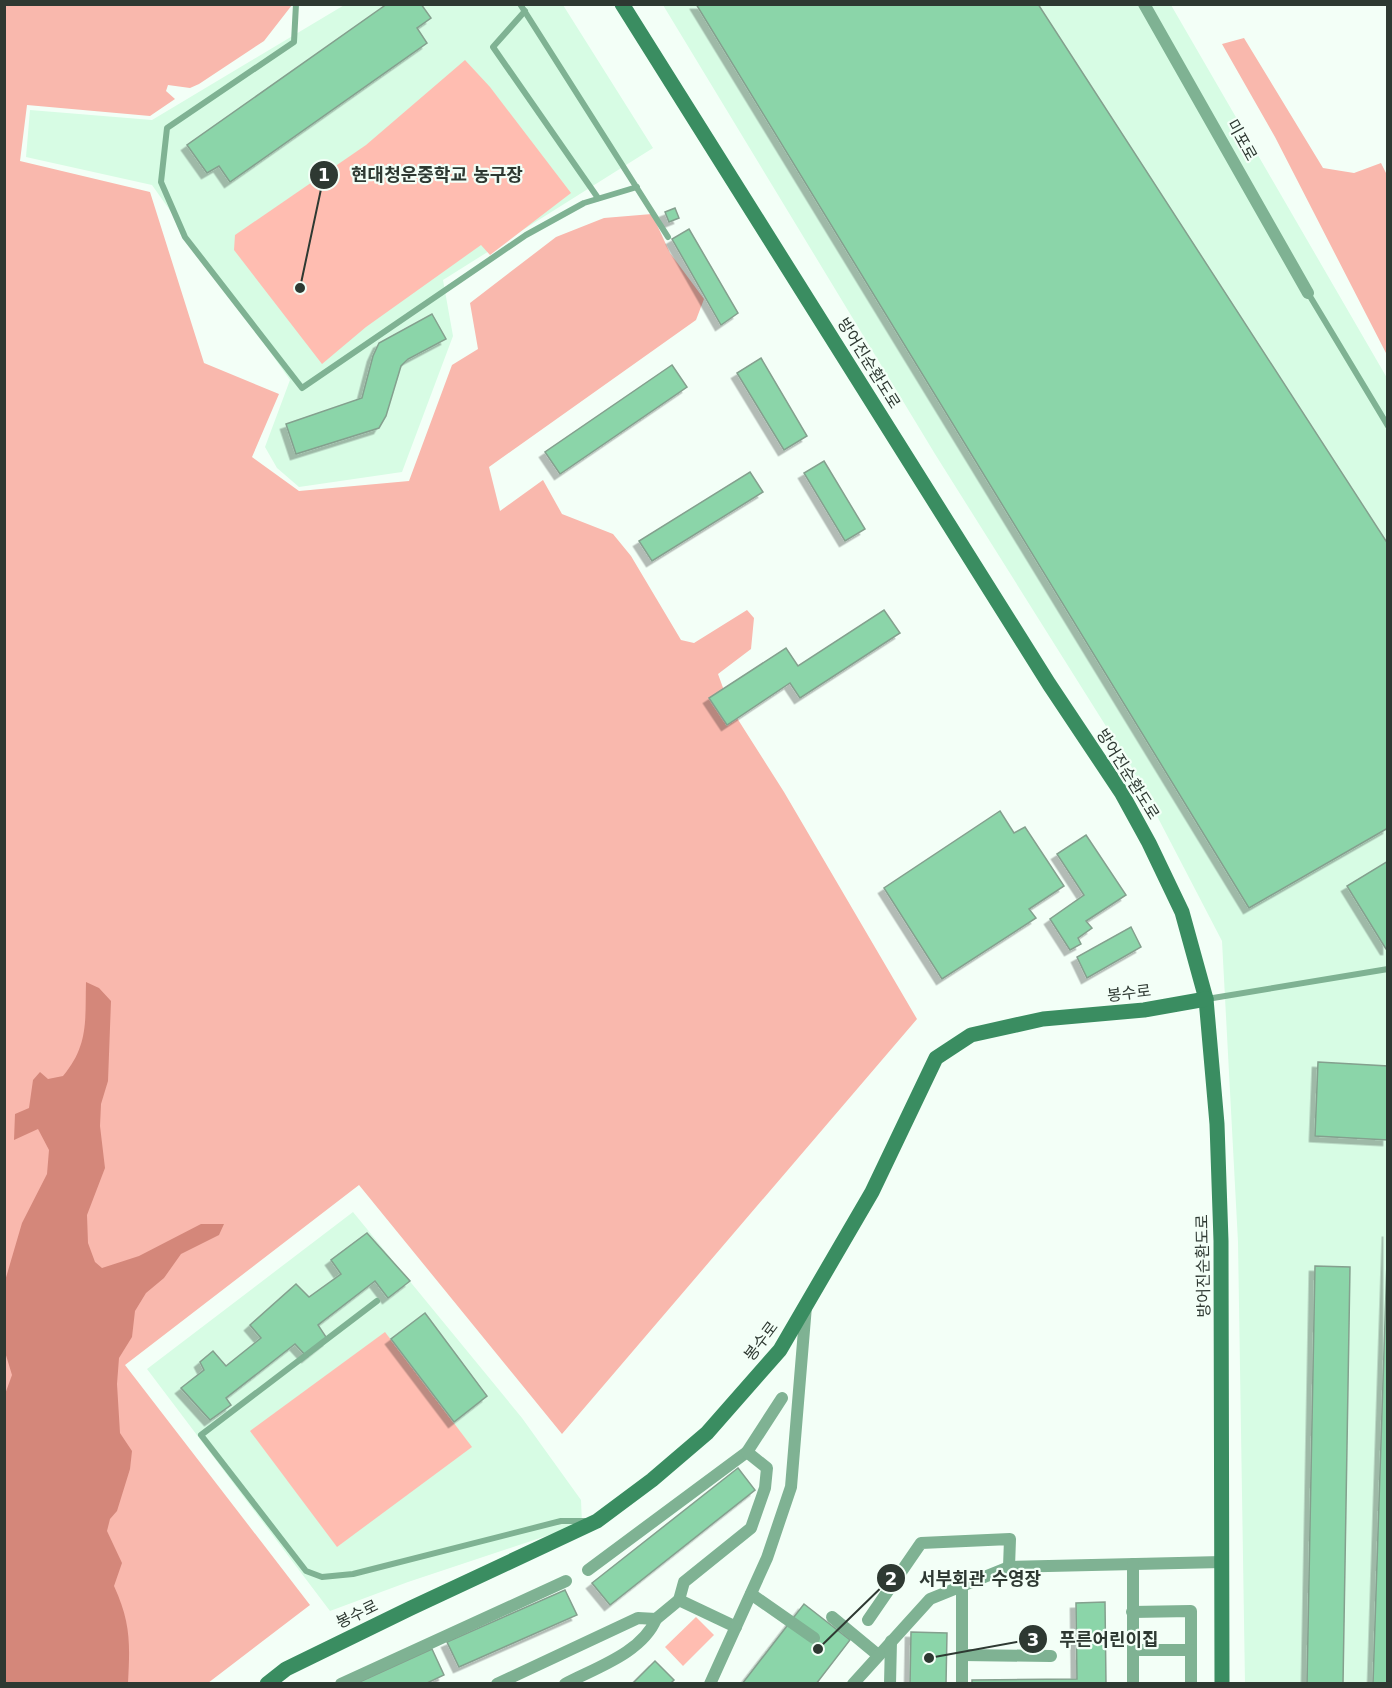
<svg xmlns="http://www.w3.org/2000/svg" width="1392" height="1688" font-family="'DejaVu Sans','Noto Sans KR',sans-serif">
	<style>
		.built { fill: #d7fce4 }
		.green { fill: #ffbdb1 }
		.forest { fill: #f9b8ad }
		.water { fill: #d4877a }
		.building { fill: #8bd5a9; stroke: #84a08e; stroke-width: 1.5; filter: url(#shadow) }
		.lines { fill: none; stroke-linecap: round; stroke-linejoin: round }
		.lane { stroke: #7fb293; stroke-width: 6 }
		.street { stroke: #7fb293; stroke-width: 12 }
		.secondary { stroke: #3a8d61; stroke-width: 15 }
		.labels { text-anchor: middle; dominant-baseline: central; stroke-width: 4.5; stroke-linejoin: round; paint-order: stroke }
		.street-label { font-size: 16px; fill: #2e3932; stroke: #f3fff7 }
		.leader { fill: none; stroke: #2e3932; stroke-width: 2 }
		.callout-dot { fill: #2e3932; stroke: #f3fff7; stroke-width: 2 }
		.mark-label { font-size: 18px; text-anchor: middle; font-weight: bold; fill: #fff }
		.callout-label { font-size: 18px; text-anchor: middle; font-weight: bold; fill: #2e3932; stroke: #f3fff7; stroke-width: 4.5; stroke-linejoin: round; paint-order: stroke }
	</style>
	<defs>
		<filter id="shadow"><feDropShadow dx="-5.5" dy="5.5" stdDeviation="0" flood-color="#0004"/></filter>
	</defs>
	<rect width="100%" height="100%" fill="#f3fff7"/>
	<g class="built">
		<path d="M346 4 563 5 653 148 443 280 453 336 402 472 299 487 277 468 265 447 290 380 152 185 26 157 30 110 152 120Z"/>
		<path d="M663 5H1171L1387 378V1683H1245L1238 1242 1222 941 1131 766 935 454Z"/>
		<path d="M353 1212 522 1418 581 1500 582 1524 408 1582 330 1611 147 1369Z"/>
	</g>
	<g class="green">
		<path d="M465 60 490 87 571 193 490 255 481 245 366 327 322 364 234 250 235 235 366 145Z"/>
		<path d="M385 1332 472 1447 337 1547 250 1431Z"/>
		<path d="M696 1617 714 1635 683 1666 665 1647Z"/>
	</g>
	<g class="forest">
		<path d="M5 5H292L264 41 199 84 190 88 168 85 166 91 175 99 150 116 27 105 20 161 150 192 204 363 279 394 252 457 299 491 409 481 452 365 478 349 470 303 556 237 604 218 652 214 670 253 704 299 696 320 489 467 500 511 543 480 562 514 613 534 631 556 681 640 694 643 747 610 754 618 751 649 718 674 730 707 784 792 917 1019 562 1434 359 1185 125 1365 310 1605 208 1683 5 1684Z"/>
		<path d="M1244 38 1323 168 1354 173 1381 163 1387 175V355L1275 137 1222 44Z"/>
	</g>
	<path class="water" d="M86 982 99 988 111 1001 108 1081 101 1104 100 1126 105 1168 87 1215 88 1243 95 1262 102 1268 139 1256 201 1224H224L219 1235 181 1254 164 1278 146 1293 135 1311 132 1337 119 1358 117 1384 120 1433 132 1451 130 1469 117 1511 110 1519 107 1531 122 1563 114 1586C131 1623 130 1644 128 1683H5L4 1397 12 1375 5 1352V1281L22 1223 47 1174 49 1150 38 1129 14 1140 15 1114 29 1108 33 1080 40 1072 48 1079 63 1076C89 1045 85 1020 86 982Z"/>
	<g class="building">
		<path d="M387 4H421L431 18 417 28 427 43 230 182 219 166 207 173 187 145Z"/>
		<path d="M696 4H1038L1388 544V828L1249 908Z"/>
		<path d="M675 208 679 218 669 222 665 212Z"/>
		<path d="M689 229 738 313 721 325 672 239Z"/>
		<path d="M432 314 446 339 408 359 401 366 386 416 379 428 296 454 286 424 362 398 373 356 379 343Z"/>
		<path d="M761 358 807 436 784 450 737 373Z"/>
		<path d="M672 365 687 387 560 474 545 452Z"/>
		<path d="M824 461 865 529 845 541 804 473Z"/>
		<path d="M750 472 763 492 652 561 639 541Z"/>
		<path d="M884 610 900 633 800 698 790 683 727 725 709 698 786 648 798 666Z"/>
		<path d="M1000 811 1014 833 1025 827 1064 886 1029 909 1036 918 942 979 884 888Z"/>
		<path d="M1086 835 1126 895 1086 921 1092 928 1078 938 1081 944 1070 950 1050 919 1084 895 1057 854Z"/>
		<path d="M1388 861V949H1386L1347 886Z"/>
		<path d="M1131 927 1141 947 1087 978 1077 957Z"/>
		<path d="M1318 1062 1388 1066V1140L1315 1136Z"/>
		<path d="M1388 1231V1684H1373Z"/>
		<path d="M367 1233 410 1281 388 1298 375 1281 318 1325 328 1340 307 1357 295 1344 226 1398 231 1405 210 1420 181 1388 204 1370 200 1362 213 1351 226 1366 261 1338 250 1325 296 1284 309 1297 341 1274 331 1260Z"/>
		<path d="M1315 1266 1350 1267 1343 1684H1307Z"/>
		<path d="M425 1313 487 1396 454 1422 391 1339Z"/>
		<path d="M738 1468 755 1490 610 1605 592 1583Z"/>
		<path d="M565 1590 577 1615 459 1667 447 1642Z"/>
		<path d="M1105 1602 1106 1684H972V1680L1077 1679 1076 1603Z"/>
		<path d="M804 1604 850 1640 816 1684H742Z"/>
		<path d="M911 1632 947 1633 946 1684H910Z"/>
		<path d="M432 1649 444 1675 425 1684H355Z"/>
		<path d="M655 1661 674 1680 670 1684H632Z"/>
	</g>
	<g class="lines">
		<g class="lane">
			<path d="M296 4 294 42 167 128 161 182 185 237 302 388 526 235 584 203 637 187"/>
			<path d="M520 4 668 237"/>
			<path d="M525 11 493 47 598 198"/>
			<path d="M1308 293 1388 426"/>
			<path d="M1207 999 1388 969"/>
			<path d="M377 1301 201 1435 306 1571 322 1577 353 1574 561 1521H586"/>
		</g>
		<g class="street">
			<path d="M1144 4 1308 293"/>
			<path d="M588 1570 747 1452"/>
			<path d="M751 1594 814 1638"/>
			<path d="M679 1600 684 1582 751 1528 765 1488 767 1468 747 1452 782 1398"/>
			<path d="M1132 1612 1191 1611V1684"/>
			<path d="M832 1617 878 1655"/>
			<path d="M656 1619 679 1600 736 1627"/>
			<path d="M868 1620 921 1543 1010 1539 1009 1567"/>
			<path d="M1133 1650H1191"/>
			<path d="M962 1655 1051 1656"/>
			<path d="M341 1684 566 1581"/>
			<path d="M497 1684 638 1618 656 1619C642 1653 595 1668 565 1684"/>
			<path d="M710 1684 767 1558 791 1487 806 1306"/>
			<path d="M853 1684 930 1599 1009 1567 1222 1562"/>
			<path d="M890 1684 891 1641"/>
			<path d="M962 1684V1585"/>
			<path d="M1133 1684V1564"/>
		</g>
		<g class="secondary">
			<path d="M622 4 1049 684 1121 792 1149 843 1182 912 1206 999 1217 1124 1221 1241 1222 1684"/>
			<path d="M267 1684 286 1669 411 1608 597 1521 652 1480 707 1433 780 1350 872 1192 936 1058 971 1035 1043 1019 1144 1010 1206 999"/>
		</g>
	</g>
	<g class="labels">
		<g class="street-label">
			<text transform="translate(1242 140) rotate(61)">미포로</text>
			<text transform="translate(869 363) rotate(58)">방어진순환도로</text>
			<text transform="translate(1128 774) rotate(58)">방어진순환도로</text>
			<text transform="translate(1129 993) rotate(-7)">봉수로</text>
			<text transform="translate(1203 1266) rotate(-91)">방어진순환도로</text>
			<text transform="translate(761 1341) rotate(-53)">봉수로</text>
			<text transform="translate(357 1614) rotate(-26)">봉수로</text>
		</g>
	</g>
	<path class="leader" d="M300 288L324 175M818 1649L891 1578M929 1658L1033 1639"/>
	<g class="callout-dot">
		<circle cx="300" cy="288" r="6"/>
		<circle cx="818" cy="1649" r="6"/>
		<circle cx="929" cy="1658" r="6"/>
		<circle cx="324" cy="175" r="15"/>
		<circle cx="891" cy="1578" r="15"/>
		<circle cx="1033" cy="1639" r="15"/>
	</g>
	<g class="mark-label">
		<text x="324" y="181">1</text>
		<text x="891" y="1585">2</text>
		<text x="1033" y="1646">3</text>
	</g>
	<g class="callout-label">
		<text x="437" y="181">현대청운중학교 농구장</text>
		<text x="980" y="1585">서부회관 수영장</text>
		<text x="1109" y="1646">푸른어린이집</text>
	</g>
	<rect width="1392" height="1688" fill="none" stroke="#2e3932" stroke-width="12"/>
</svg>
